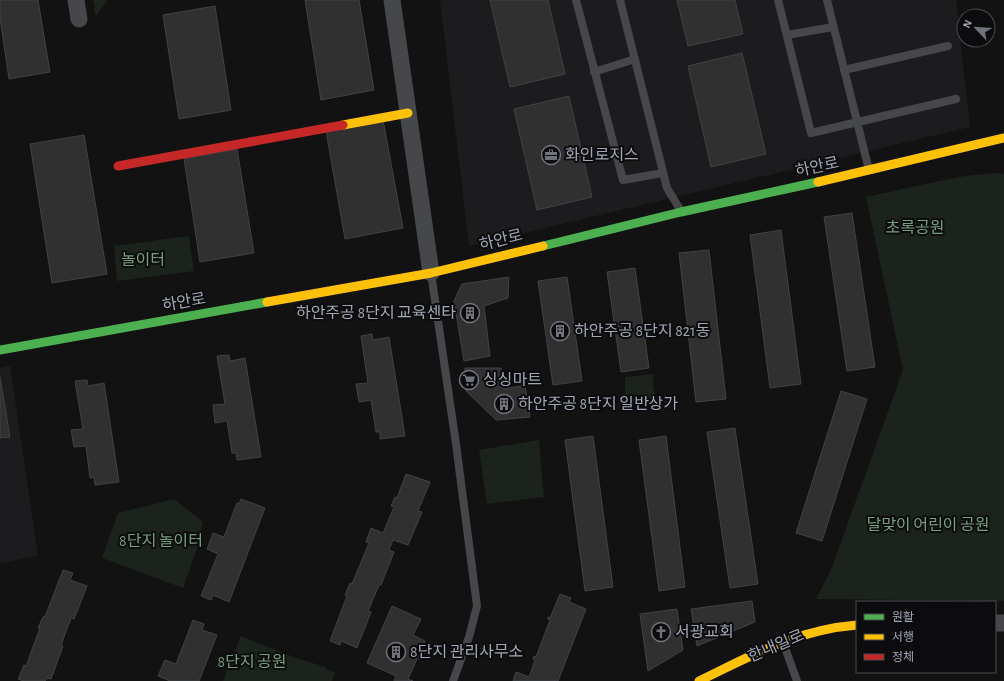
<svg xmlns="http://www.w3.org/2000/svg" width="1004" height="681" font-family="'Alegreya Sans','Noto Sans KR',sans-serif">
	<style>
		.built { fill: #1c1c1e }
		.green { fill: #1c221c }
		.building { fill: #303031; stroke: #404246 }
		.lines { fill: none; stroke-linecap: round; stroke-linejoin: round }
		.lane { stroke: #46474b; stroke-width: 8 }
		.street { stroke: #46474b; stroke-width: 17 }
		.fast { stroke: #4caf50; stroke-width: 9 }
		.slow { stroke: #ffc107; stroke-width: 9 }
		.jam { stroke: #c62828; stroke-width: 9 }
		.labels { text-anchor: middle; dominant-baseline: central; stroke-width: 4; stroke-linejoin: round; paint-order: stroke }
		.poi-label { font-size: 16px; fill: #a2a7b4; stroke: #0c0c0e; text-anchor: start }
		.street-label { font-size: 16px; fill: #a2a7b4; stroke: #0c0c0e }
		.park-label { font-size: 16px; fill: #789f7c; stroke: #0c0c0e }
	</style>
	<rect width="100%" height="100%" fill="#121212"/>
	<g class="built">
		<path d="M440 0H956L970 127 469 246Z"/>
		<path d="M10 366 38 556 0 563V368Z"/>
	</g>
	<g class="green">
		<path d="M93 0H107L96 17Z"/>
		<path d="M993 173 1004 174V601L816 599 831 570 903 370 866 197 958 177Z"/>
		<path d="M189 236 194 271 117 281 114 246Z"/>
		<path d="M654 374 653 386 657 403 625 404V377Z"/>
		<path d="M539 440 544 497 487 504 479 450Z"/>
		<path d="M174 499 203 522 198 546 183 588 102 558 118 513Z"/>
		<path d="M241 636 299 659 326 667V669L335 673 332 681H223Z"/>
	</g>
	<g class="building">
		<path d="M0 0H38L50 72 9 79 0 18Z"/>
		<path d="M305 0H359L374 90 321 100Z"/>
		<path d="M490 0H548L565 74 510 87Z"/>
		<path d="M677 0H735L743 34 688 46Z"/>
		<path d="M215 6 231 110 179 119 163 15Z"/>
		<path d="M742 53 766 154 711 167 688 66Z"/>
		<path d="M569 96 592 197 537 210 514 109Z"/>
		<path d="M383 120 403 228 345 239 326 131Z"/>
		<path d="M84 135 107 274 52 283 30 144Z"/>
		<path d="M237 149 254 253 200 262 184 159Z"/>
		<path d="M852 213 875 367 847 371 824 217Z"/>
		<path d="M781 230 801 384 770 388 750 235Z"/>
		<path d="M709 250 726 399 696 402 679 253Z"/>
		<path d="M635 268 649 368 621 372 607 272Z"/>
		<path d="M509 277 508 298 484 306 490 356 464 361 454 301 462 284Z"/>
		<path d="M567 277 582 381 553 385 538 281Z"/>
		<path d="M372 334 373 340 389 337 405 436 380 439V432H376L371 400 359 402 356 384 368 383 361 336Z"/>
		<path d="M229 355 230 361 245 358 261 457 237 460 236 453H232L227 421 215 423 213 405 225 404 217 356Z"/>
		<path d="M465 368H501L504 389 525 385 530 417 496 420 466 391Z"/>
		<path d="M0 377 10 437 0 438Z"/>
		<path d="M87 380 88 386 104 383 119 482 95 485 94 477 90 478 86 446 74 447 71 430 83 429 75 381Z"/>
		<path d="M841 391 867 399 822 541 796 533Z"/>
		<path d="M735 428 758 584 730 588 707 432Z"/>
		<path d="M593 436 613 587 585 591 565 440Z"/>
		<path d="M666 436 685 587 659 591 639 440Z"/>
		<path d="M406 474 430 482 418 511 422 512 408 545 393 540 389 550 394 552 381 585H379L368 611 371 612 357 648 341 641 340 645 330 641 347 596 345 595 350 583 352 584 369 543 366 542 371 528 383 533 394 507 391 506 395 497 397 498Z"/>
		<path d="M241 499 265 508 229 602 213 595 211 600 201 596 218 554 207 549 213 533 224 537 237 503 239 504Z"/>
		<path d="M63 570 73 573 70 580 87 586 74 619 71 618 61 645 63 646 51 679 47 678 45 681H24L18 679 24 665 26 666 40 628H38L43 617H45Z"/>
		<path d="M560 594 571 598 569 602 586 609 558 681H513L516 672 529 677 535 660 533 659 534 656 536 657 550 620 548 619V617L550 618Z"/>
		<path d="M752 601 755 622 697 646 691 609Z"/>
		<path d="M392 606 421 619 413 635 425 641 408 679 413 681H394L396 676 367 663Z"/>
		<path d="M677 609 683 650 648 671 640 614Z"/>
		<path d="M193 620 204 624 202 630 217 635 199 681H170L158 676 165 660 176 664Z"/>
	</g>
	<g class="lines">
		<g class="lane">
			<path d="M576 0 623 180 663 173"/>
			<path d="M620 0 667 188 681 211"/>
			<path d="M778 0 811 133 956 99"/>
			<path d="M827 0 869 170"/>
			<path d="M787 35 833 27"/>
			<path d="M844 70 948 46"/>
			<path d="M594 72 635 59"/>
			<path d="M431 273 456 444 477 606 469 637 453 681"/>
			<path d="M783 642 797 681"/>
		</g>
		<g class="street">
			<path d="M76 0 79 19"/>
			<path d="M392 0 431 273"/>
			<path d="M995 623H1004"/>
		</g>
		<g class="fast">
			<path d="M543 246 681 212 818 182"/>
			<path d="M0 350 267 302"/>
		</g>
		<g class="slow">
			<path d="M343 125 408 113"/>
			<path d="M818 182 1004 138"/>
			<path d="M267 302 431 273 543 246"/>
			<path d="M699 681C753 655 796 630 857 625"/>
		</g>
		<path class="jam" d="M118 166 343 125"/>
	</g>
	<defs>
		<g id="office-ring" transform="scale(1)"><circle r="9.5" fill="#0c0c0e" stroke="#70737b" stroke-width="1.5"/><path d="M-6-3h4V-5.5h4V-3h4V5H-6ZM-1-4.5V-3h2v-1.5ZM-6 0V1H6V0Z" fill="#70737b"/></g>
		<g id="building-ring" transform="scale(1)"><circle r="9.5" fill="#0c0c0e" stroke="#70737b" stroke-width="1.5"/><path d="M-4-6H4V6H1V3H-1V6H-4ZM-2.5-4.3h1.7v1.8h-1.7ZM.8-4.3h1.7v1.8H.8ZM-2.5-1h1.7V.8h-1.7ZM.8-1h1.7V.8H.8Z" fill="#70737b"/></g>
		<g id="supermarket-ring" transform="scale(1)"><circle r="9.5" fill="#0c0c0e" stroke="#70737b" stroke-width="1.5"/><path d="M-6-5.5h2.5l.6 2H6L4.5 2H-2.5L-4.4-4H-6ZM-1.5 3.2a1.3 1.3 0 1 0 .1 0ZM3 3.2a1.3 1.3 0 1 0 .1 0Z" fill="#70737b"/></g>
		<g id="church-ring" transform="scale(1)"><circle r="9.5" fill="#0c0c0e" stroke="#70737b" stroke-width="1.5"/><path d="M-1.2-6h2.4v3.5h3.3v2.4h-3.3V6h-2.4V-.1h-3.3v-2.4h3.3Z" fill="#70737b"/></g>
	</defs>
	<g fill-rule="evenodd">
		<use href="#office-ring" x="551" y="155"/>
		<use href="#building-ring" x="470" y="313"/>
		<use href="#building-ring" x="560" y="331"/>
		<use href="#supermarket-ring" x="469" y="380"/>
		<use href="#building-ring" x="504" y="404"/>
		<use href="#church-ring" x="661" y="632"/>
		<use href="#building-ring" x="396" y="652"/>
	</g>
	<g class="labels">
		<g class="poi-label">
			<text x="565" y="155">화인로지스</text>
			<text x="456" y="313" text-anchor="end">하안주공 8단지 교육센타</text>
			<text x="574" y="331">하안주공 8단지 821동</text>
			<text x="483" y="380">싱싱마트</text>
			<text x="518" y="404">하안주공 8단지 일반상가</text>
			<text x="675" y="632">서광교회</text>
			<text x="410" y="652">8단지 관리사무소</text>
		</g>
		<g class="street-label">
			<text transform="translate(817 167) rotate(-12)">하안로</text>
			<text transform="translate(501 240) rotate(-14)">하안로</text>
			<text transform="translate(184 302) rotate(-10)">하안로</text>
			<text transform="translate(776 646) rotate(-23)">한내일로</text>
		</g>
		<g class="park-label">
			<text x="915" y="228">초록공원</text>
			<text x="143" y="260">놀이터</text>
			<text x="928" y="525">달맞이 어린이 공원</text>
			<text x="161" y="541">8단지 놀이터</text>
			<text x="252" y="662">8단지 공원</text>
		</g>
	</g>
	<rect x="856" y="601" width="140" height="72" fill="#0c0c0e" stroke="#484a50"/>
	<rect x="864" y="614" width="20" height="6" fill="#4caf50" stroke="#484a50"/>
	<text x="892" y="621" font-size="12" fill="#a2a7b4">원활</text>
	<rect x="864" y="634" width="20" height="6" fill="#ffc107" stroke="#484a50"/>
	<text x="892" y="641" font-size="12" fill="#a2a7b4">서행</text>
	<rect x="864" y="654" width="20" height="6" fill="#c62828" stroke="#484a50"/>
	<text x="892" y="661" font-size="12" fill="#a2a7b4">정체</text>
	<g transform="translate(976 28) rotate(295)"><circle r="19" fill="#0c0c0e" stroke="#484a50"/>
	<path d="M0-3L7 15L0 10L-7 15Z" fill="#70737b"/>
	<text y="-6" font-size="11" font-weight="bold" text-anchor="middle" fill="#a2a7b4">N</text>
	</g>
</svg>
